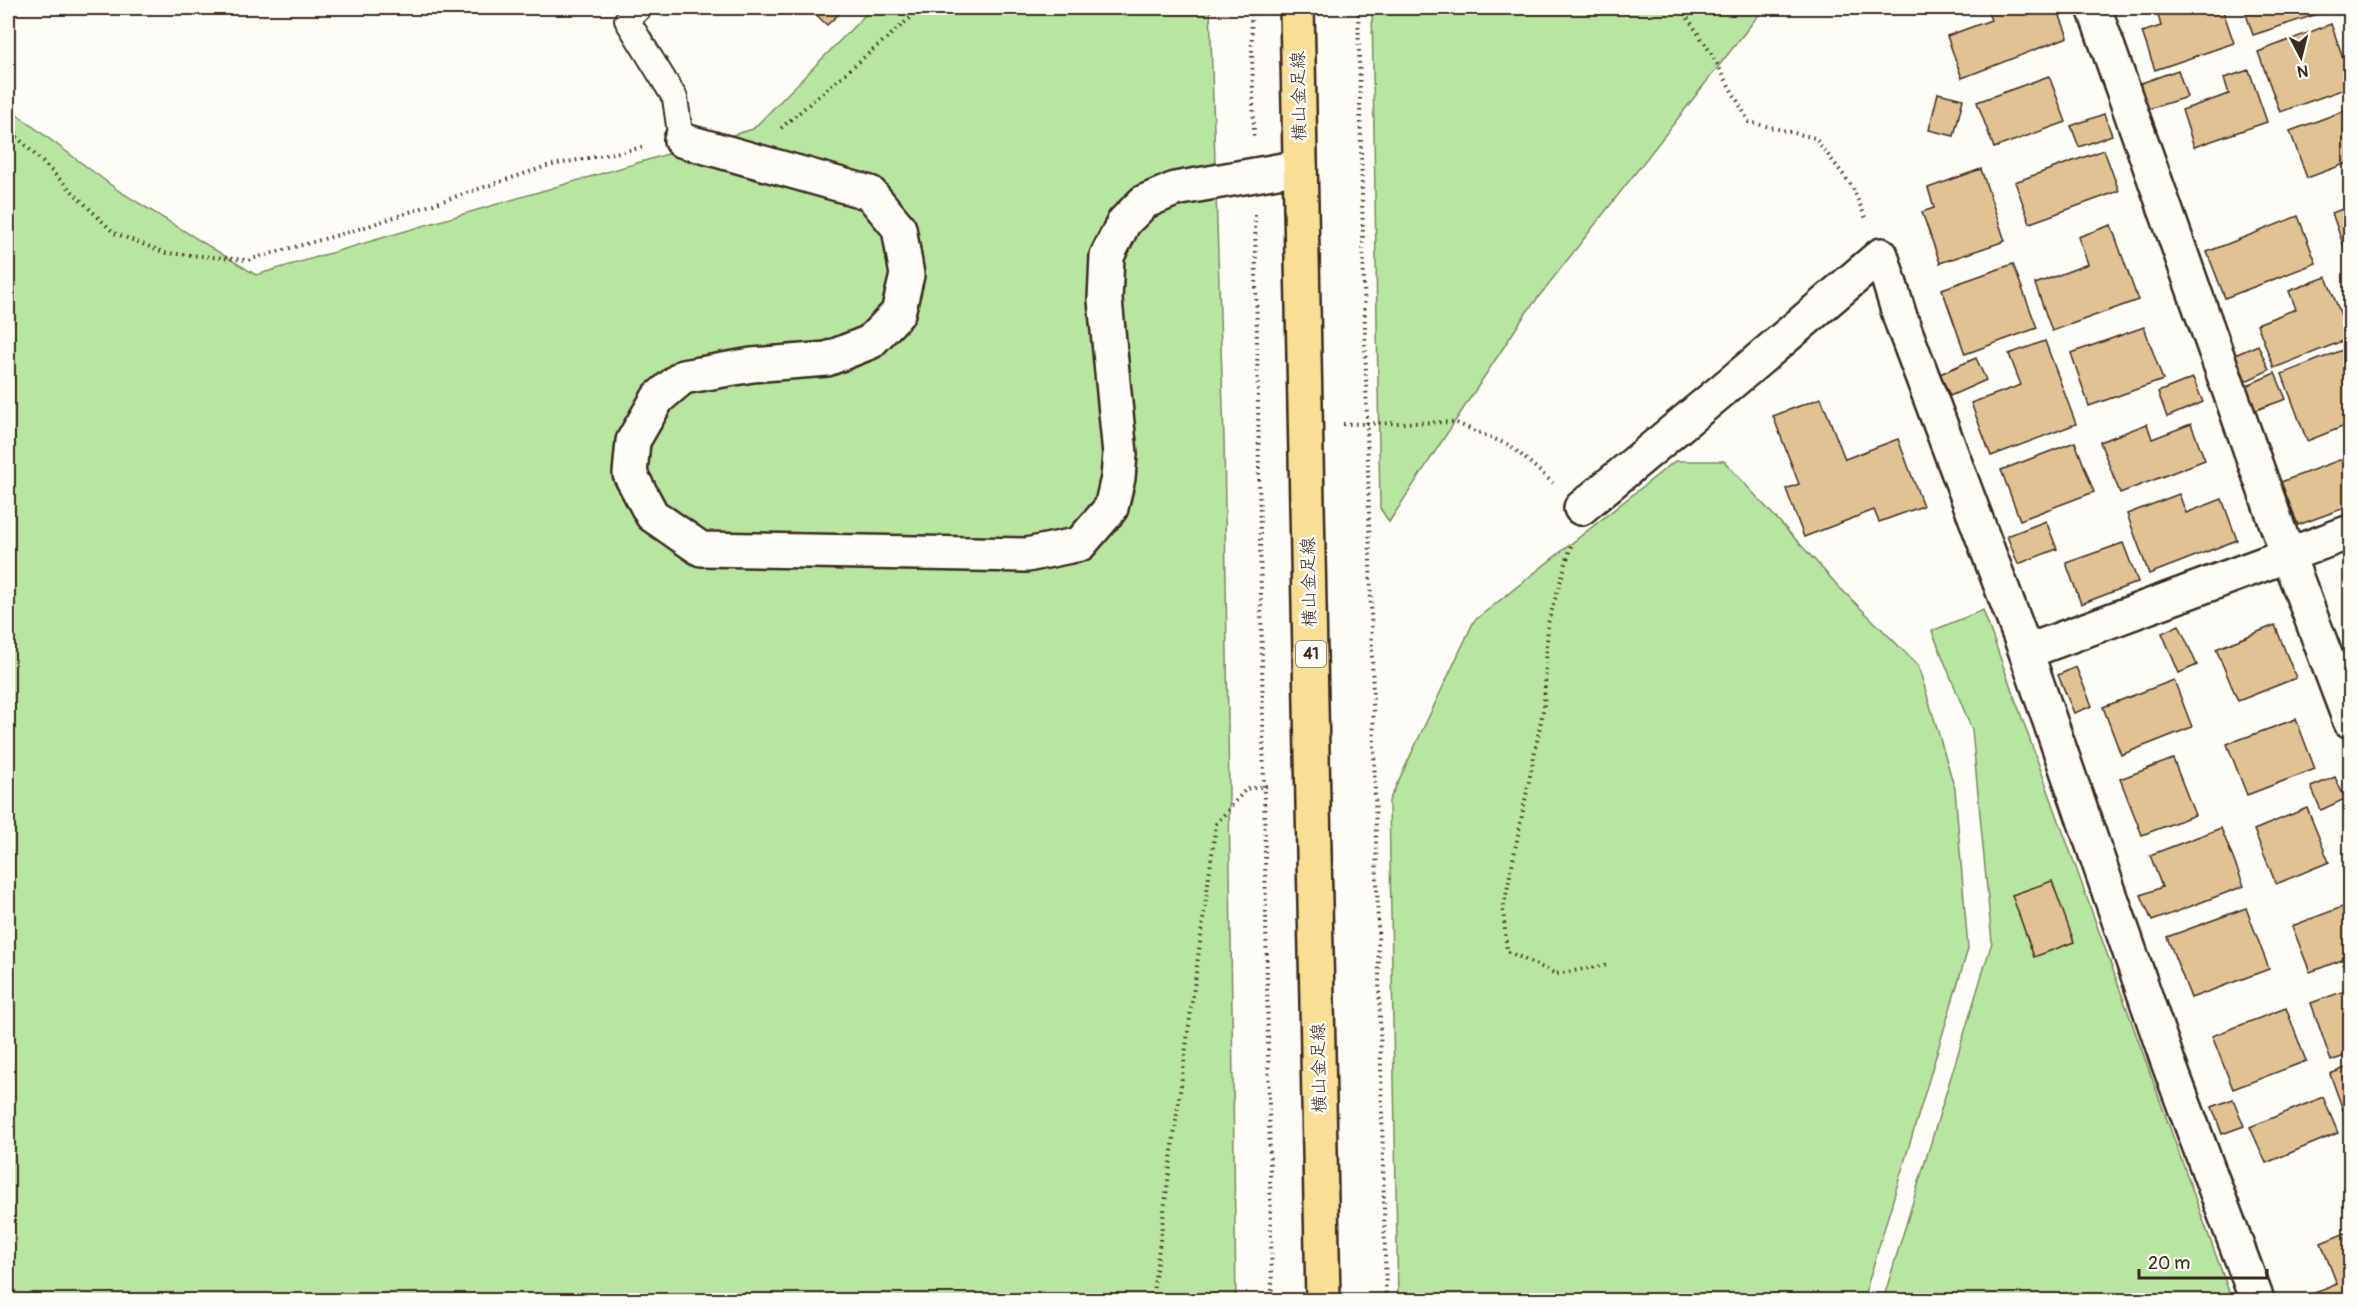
<svg xmlns="http://www.w3.org/2000/svg" width="2358" height="1308" font-family="Pangolin,'Klee One',sans-serif">
	<style>
		.green { fill: #b9e5a2; stroke: #7a8860; stroke-width: 1.5 }
		.building { fill: #e1c294; stroke: #3b2a1e; stroke-width: 1.5 }
		.lines { fill: none; stroke-linecap: round; stroke-linejoin: round }
		.service-casing { stroke: #3b2a1e; stroke-width: 28 }
		.minor-casing { stroke: #3b2a1e; stroke-width: 38 }
		.primary-casing { stroke: #3b2a1e; stroke-width: 38 }
		.path { stroke: #3b2a1e; stroke-width: 4; stroke-dasharray: 1.5 4.5; stroke-linecap: butt }
		.service { stroke: #fdfcf7; stroke-width: 24 }
		.minor { stroke: #fdfcf7; stroke-width: 33 }
		.primary { stroke: #f9df96; stroke-width: 33 }
		.labels { text-anchor: middle; dominant-baseline: central; stroke-width: 5; stroke-linejoin: round; paint-order: stroke }
		.shield { fill: #fdfcf7; stroke: #75695f; stroke-width: 1.5 }
		.shield-label { font-size: 16px; font-weight: bold; fill: #3b2a1e }
		.street-label { font-size: 18px; fill: #3b2a1e; stroke: #fdfcf7 }
	</style>
	<rect width="100%" height="100%" fill="#fdfcf7"/>
	<filter id="ink" filterUnits="userSpaceOnUse"><feTurbulence type="fractalNoise" baseFrequency=".0167" numOctaves="2"/><feDisplacementMap in="SourceGraphic" scale="12" xChannelSelector="R" yChannelSelector="G"/><feConvolveMatrix kernelMatrix="1 2 1 2 8 2 1 2 1" color-interpolation-filters="sRGB"/></filter>
	<g filter="url(#ink)">
		<g class="green">
			<path d="M872 8H1210L1224 439 1236 1300H8V108L119 191 256 275 753 129Z"/>
			<path d="M1372 8H1764L1526 313 1389 522 1380 508Z"/>
			<path d="M1675 461H1724L1841 589 1918 665 1955 789 1968 949 1863 1300H1398L1389 801 1474 621Z"/>
			<path d="M1983 610 2232 1300H1883L1992 942 1972 730 1932 631Z"/>
		</g>
		<g class="building">
			<path d="M809 8H845L827 25Z"/>
			<path d="M1986 8H2057L2068 37 1962 78 1947 36 1991 20Z"/>
			<path d="M2168 8H2222L2234 43 2155 70 2142 32 2161 26 2157 11Z"/>
			<path d="M2244 8H2336L2253 35Z"/>
			<path d="M2331 24 2350 77V87L2280 112 2258 52Z"/>
			<path d="M2178 70 2187 97 2142 111 2133 86Z"/>
			<path d="M2249 70 2267 122 2194 147 2182 110 2229 94 2224 78Z"/>
			<path d="M2049 76 2066 122 1994 148 1977 102Z"/>
			<path d="M1938 93 1963 99 1954 136 1929 130Z"/>
			<path d="M2344 111 2348 120 2350 119V162L2307 178 2290 131Z"/>
			<path d="M2104 114 2112 135 2079 147 2071 126Z"/>
			<path d="M2104 150 2119 191 2030 223 2015 182Z"/>
			<path d="M1981 169 2005 241 1940 263 1922 212 1934 208 1928 188Z"/>
			<path d="M2350 206V251L2346 253 2332 213Z"/>
			<path d="M2298 216 2316 263 2225 298 2207 252Z"/>
			<path d="M2111 225 2138 300 2052 331 2035 284 2088 264 2078 237Z"/>
			<path d="M2013 264 2037 328 1965 354 1942 289Z"/>
			<path d="M2326 277 2350 338 2274 368 2257 324 2296 309 2289 291Z"/>
			<path d="M2144 327 2163 380 2089 406 2071 353Z"/>
			<path d="M2045 341 2076 424 1991 456 1971 403 2021 385 2009 354Z"/>
			<path d="M2258 345 2269 370 2246 381 2235 355Z"/>
			<path d="M2350 347V424L2307 441 2282 374Z"/>
			<path d="M1976 358 1986 380 1950 396 1940 374Z"/>
			<path d="M2275 373 2286 399 2253 411 2243 387Z"/>
			<path d="M2193 378 2203 402 2167 417 2158 392Z"/>
			<path d="M1821 398 1845 459 1898 439 1923 506 1879 522 1874 510 1804 537 1786 489 1799 484 1773 416Z"/>
			<path d="M2147 424 2152 439 2191 424 2205 460 2120 493 2100 442Z"/>
			<path d="M2075 442 2094 492 2020 520 2001 470Z"/>
			<path d="M2350 456V506L2298 525 2281 482Z"/>
			<path d="M2179 494 2186 513 2222 499 2237 540 2149 574 2127 514Z"/>
			<path d="M2046 521 2057 549 2018 564 2007 536Z"/>
			<path d="M2123 543 2138 582 2081 604 2066 563Z"/>
			<path d="M2179 625 2197 665 2179 673 2162 633Z"/>
			<path d="M2275 625 2296 678 2238 701 2216 649Z"/>
			<path d="M2076 667 2092 706 2074 713 2058 675Z"/>
			<path d="M2174 680 2192 727 2121 755 2103 707Z"/>
			<path d="M2296 719 2315 769 2247 795 2227 744Z"/>
			<path d="M2173 759 2195 815 2142 835 2120 779Z"/>
			<path d="M2335 777 2345 799 2321 810 2311 787Z"/>
			<path d="M2307 808 2329 862 2276 884 2254 830Z"/>
			<path d="M2221 828 2244 886 2152 921 2141 895 2162 887 2150 855Z"/>
			<path d="M2052 881 2074 942 2034 957 2012 895Z"/>
			<path d="M2350 904V957L2310 972 2292 926Z"/>
			<path d="M2246 908 2269 969 2191 998 2167 937Z"/>
			<path d="M2350 989V1054L2331 1061 2311 1003Z"/>
			<path d="M2286 1008 2306 1061 2233 1089 2212 1036Z"/>
			<path d="M2350 1066V1129L2330 1074Z"/>
			<path d="M2323 1097 2338 1133 2266 1163 2250 1127Z"/>
			<path d="M2233 1099 2244 1126 2222 1134 2212 1107Z"/>
			<path d="M2350 1231V1300H2312L2310 1295 2337 1284 2321 1243Z"/>
		</g>
		<g class="lines">
			<g class="service-casing">
				<path id="service" d="M639 8 627 20 675 98 681 140"/>
			</g>
			<g class="minor-casing">
				<g id="minor">
					<path d="M2094 8 2288 556 2350 721"/>
					<path d="M681 140 870 193 899 228 907 275 898 313 870 342 827 359 752 365 683 377 658 398 633 441 630 474 652 515 701 549 1027 555 1080 544 1111 508 1118 478 1120 454 1105 300 1107 256 1124 222 1144 202 1175 189 1300 167"/>
					<path d="M1581 508 1749 368 1881 255 1901 320 2026 652 2168 1062 2257 1300"/>
					<path d="M2026 652 2350 532"/>
				</g>
			</g>
			<g class="primary-casing">
				<path id="primary" d="M1297 8 1323 1300"/>
			</g>
			<g class="path">
				<path d="M1251 8 1254 136"/>
				<path d="M1358 8 1386 1300"/>
				<path d="M1681 8 1711 53 1749 122 1815 138 1852 186 1867 221"/>
				<path d="M8 128 114 233 166 253 248 260 356 230 547 166 645 147"/>
				<path d="M781 128 922 8"/>
				<path d="M1255 215 1272 1300"/>
				<path d="M1343 424 1454 422 1511 446 1553 483"/>
				<path d="M1571 546 1548 623 1544 706 1503 910 1507 951 1556 974 1607 965"/>
				<path d="M1152 1300 1216 824 1246 789 1267 786"/>
			</g>
			<use href="#service" class="service"/>
			<use href="#minor" class="minor"/>
			<use href="#primary" class="primary"/>
		</g>
	</g>
	<g class="labels">
		<rect class="shield" x="1296" y="641" width="30" height="26" rx="4.5"/>
		<g class="shield-label">
			<text x="1311" y="654">41</text>
		</g>
		<g class="street-label">
			<text transform="translate(1299 96) rotate(-91)">横山金足線</text>
			<text transform="translate(1309 582) rotate(-91)">横山金足線</text>
			<text transform="translate(1319 1068) rotate(-91)">横山金足線</text>
		</g>
	</g>
	<rect width="2358" height="1308" fill="none" stroke="#fdfcf7" stroke-width="30"/>
	<rect x="15" y="15" width="2328" height="1278" fill="none" stroke="#3b2a1e" stroke-width="2" filter="url(#ink)"/>
	<g transform="translate(2301 57) rotate(173)" stroke="#fdfcf7" stroke-width="4.5" paint-order="stroke">
	<path d="M0-4.5L10 22L0 15L-10 22Z" fill="#3b2a1e"/>
	<text y="-9" font-size="16" font-weight="bold" text-anchor="middle" fill="#3b2a1e">N</text>
	</g>
	<path d="M2139 1269v9h128v-9" fill="none" stroke="#3b2a1e" stroke-width="3"/>
	<text x="2148" y="1269" font-size="18" fill="#3b2a1e" stroke="#fdfcf7" stroke-width="4.5" paint-order="stroke">20 m</text>
</svg>
